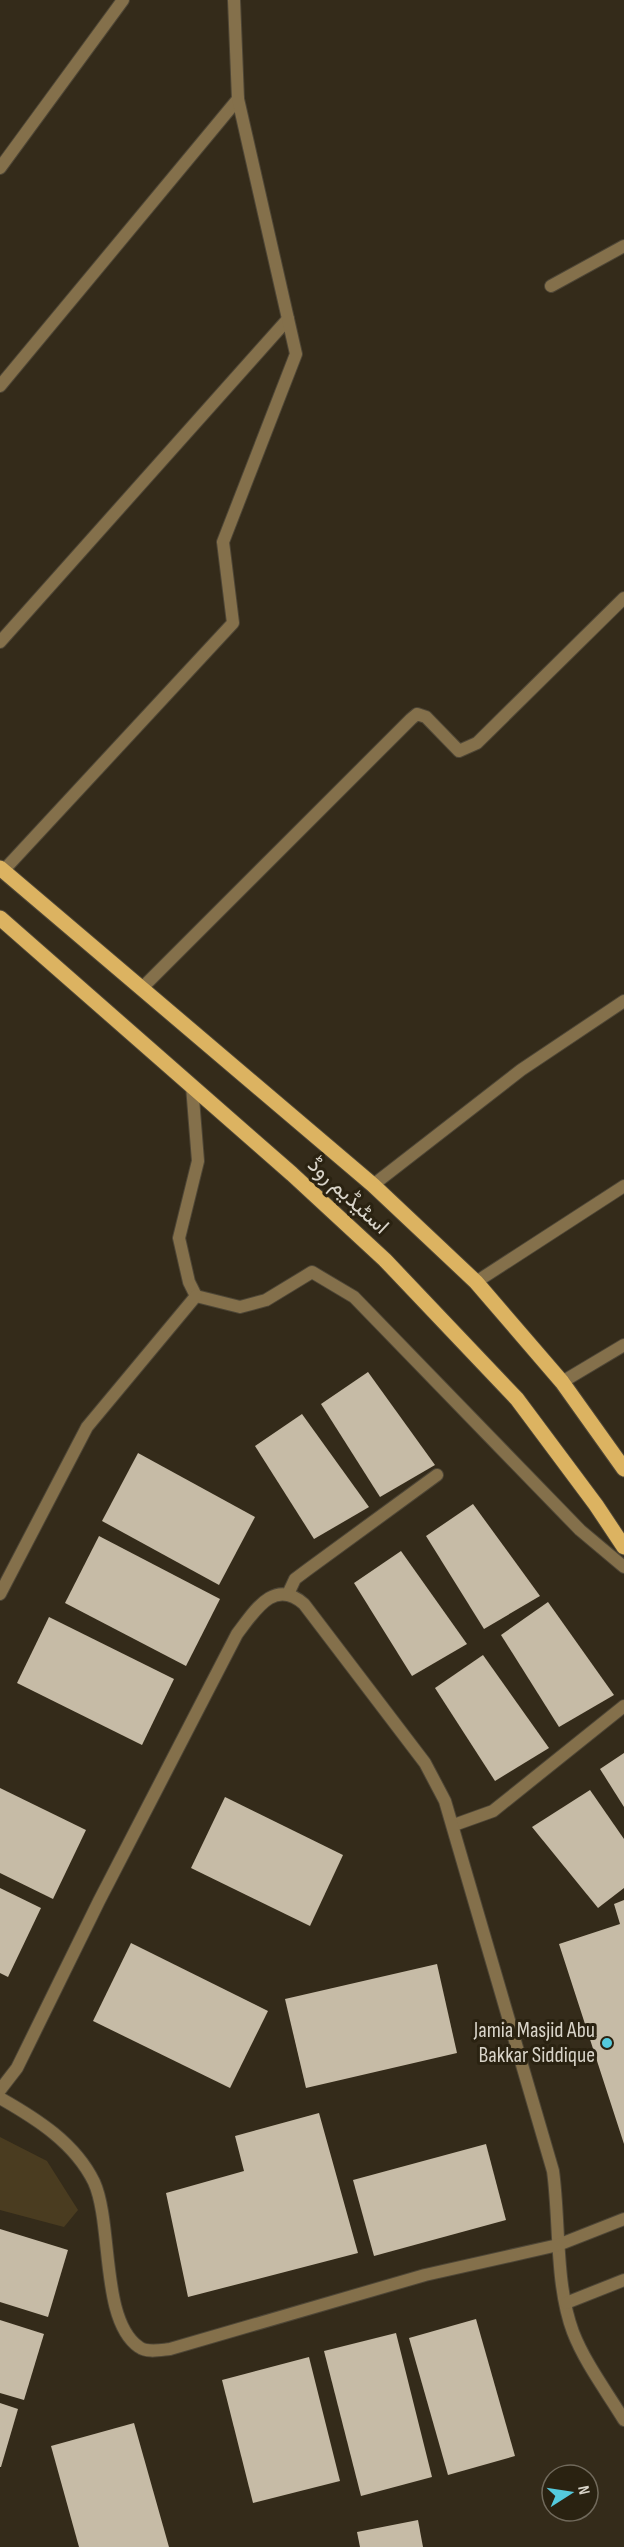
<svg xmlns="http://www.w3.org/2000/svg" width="624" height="2547" font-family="'Sofia Sans Condensed',Vazirmatn,sans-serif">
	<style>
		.green { fill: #4a3c20 }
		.building { fill: #c6bba6 }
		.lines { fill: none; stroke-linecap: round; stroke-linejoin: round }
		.service-casing { stroke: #4e4636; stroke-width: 14 }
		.minor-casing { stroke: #4e4636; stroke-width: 14 }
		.primary-casing { stroke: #4e4636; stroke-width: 17 }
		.service { stroke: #84704b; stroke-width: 12 }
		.minor { stroke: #84704b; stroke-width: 12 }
		.primary { stroke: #dcb361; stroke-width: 15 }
		.poi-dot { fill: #54cadd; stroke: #2a2211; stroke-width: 2 }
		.labels { text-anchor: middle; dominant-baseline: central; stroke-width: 6; stroke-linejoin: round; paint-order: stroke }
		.street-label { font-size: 22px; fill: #d9d4c9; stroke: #2a2211 }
		.poi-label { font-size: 22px; fill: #d9d4c9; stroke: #2a2211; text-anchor: end }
	</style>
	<rect width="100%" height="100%" fill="#342b1a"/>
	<path class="green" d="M0 2137 47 2161 78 2210 64 2227 0 2210Z"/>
	<g class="building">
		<path d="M368 1372 435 1465 380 1497 321 1404Z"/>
		<path d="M302 1414 369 1507 314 1539 255 1446Z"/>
		<path d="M138 1453 255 1517 219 1585 102 1521Z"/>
		<path d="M473 1504 540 1596 484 1629 426 1536Z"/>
		<path d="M99 1536 220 1599 186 1666 65 1603Z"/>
		<path d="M401 1551 467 1644 412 1676 354 1583Z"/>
		<path d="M548 1602 614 1695 559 1727 501 1635Z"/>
		<path d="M49 1617 174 1679 142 1745 17 1683Z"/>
		<path d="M483 1655 549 1748 495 1781 435 1688Z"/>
		<path d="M624 1753V1807L600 1769Z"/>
		<path d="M0 1788 86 1830 53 1899 0 1873Z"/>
		<path d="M590 1790 624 1839V1888L598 1908 532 1827Z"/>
		<path d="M225 1797 343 1855 310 1926 191 1868Z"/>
		<path d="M0 1888 41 1908 8 1977 0 1973Z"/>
		<path d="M624 1900V2144L559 1944 620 1924 614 1904Z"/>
		<path d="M131 1943 268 2011 230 2088 93 2021Z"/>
		<path d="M437 1964 457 2053 306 2088 285 1999Z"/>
		<path d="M319 2113 358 2253 188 2297 166 2193 244 2171 235 2136Z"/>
		<path d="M486 2144 506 2220 374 2256 353 2180Z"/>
		<path d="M0 2229 68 2250 48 2317 0 2302Z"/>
		<path d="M476 2319 515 2456 448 2475 409 2338Z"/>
		<path d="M0 2320 44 2334 24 2400 0 2393Z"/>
		<path d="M396 2333 432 2477 361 2496 324 2351Z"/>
		<path d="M309 2357 340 2481 253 2503 222 2380Z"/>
		<path d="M0 2403 18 2409 1 2467H0Z"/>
		<path d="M134 2423 169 2547H79L51 2446Z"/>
		<path d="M418 2520 423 2547H360L357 2532Z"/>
	</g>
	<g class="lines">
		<g class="service-casing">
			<path id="service" d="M141 989 411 719 417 714 426 717 459 751 477 743 624 598"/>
		</g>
		<g class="minor-casing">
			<g id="minor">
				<path d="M0 168 123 0"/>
				<path d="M551 286 624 246"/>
				<path d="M0 386 238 99"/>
				<path d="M0 642 288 319"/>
				<path d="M3 871 233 623 223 542 296 354 238 99 234 0"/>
				<path d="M192 1086 198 1161 179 1238 189 1282 196 1296 240 1307 266 1300 312 1272 354 1297 580 1530 624 1567"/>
				<path d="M373 1185 521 1070 624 1001"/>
				<path d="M476 1282 624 1186"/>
				<path d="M562 1382 624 1345"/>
				<path d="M0 1594 87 1427 196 1296"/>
				<path d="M288 1594 295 1579 307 1570 437 1475"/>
				<path d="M454 1825 493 1811 624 1706"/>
				<path d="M0 2090 17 2068 99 1901 237 1634C254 1612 274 1577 304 1604L425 1763 445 1801 553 2171C560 2222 555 2284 573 2332 585 2363 607 2392 624 2420"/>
				<path d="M0 2098C37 2119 75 2143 94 2182 113 2224 100 2320 139 2347 147 2353 160 2350 170 2349L425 2275 558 2245 624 2219"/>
				<path d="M566 2303 624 2280"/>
			</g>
		</g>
		<g class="primary-casing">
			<g id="primary">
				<path d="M0 868 373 1185 476 1282 562 1382 624 1469"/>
				<path d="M0 918 292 1174 385 1260 517 1399 596 1505 624 1547"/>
			</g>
		</g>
		<use href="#service" class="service"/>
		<use href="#minor" class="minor"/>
		<use href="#primary" class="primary"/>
	</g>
	<circle class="poi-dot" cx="607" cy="2043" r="6"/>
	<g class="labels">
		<g class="street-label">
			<text transform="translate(348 1196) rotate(43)">اسٹیڈیم روڈ</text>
		</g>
		<g class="poi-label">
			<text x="595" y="2030">Jamia Masjid Abu<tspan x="595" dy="25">Bakkar Siddique</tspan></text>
		</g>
	</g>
	<g transform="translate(570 2493) rotate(78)"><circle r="28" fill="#2a2211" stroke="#70695b" stroke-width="1.5"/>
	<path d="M0-4.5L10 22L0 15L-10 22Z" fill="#54cadd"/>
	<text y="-9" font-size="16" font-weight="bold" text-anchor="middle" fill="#d9d4c9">N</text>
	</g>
</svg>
